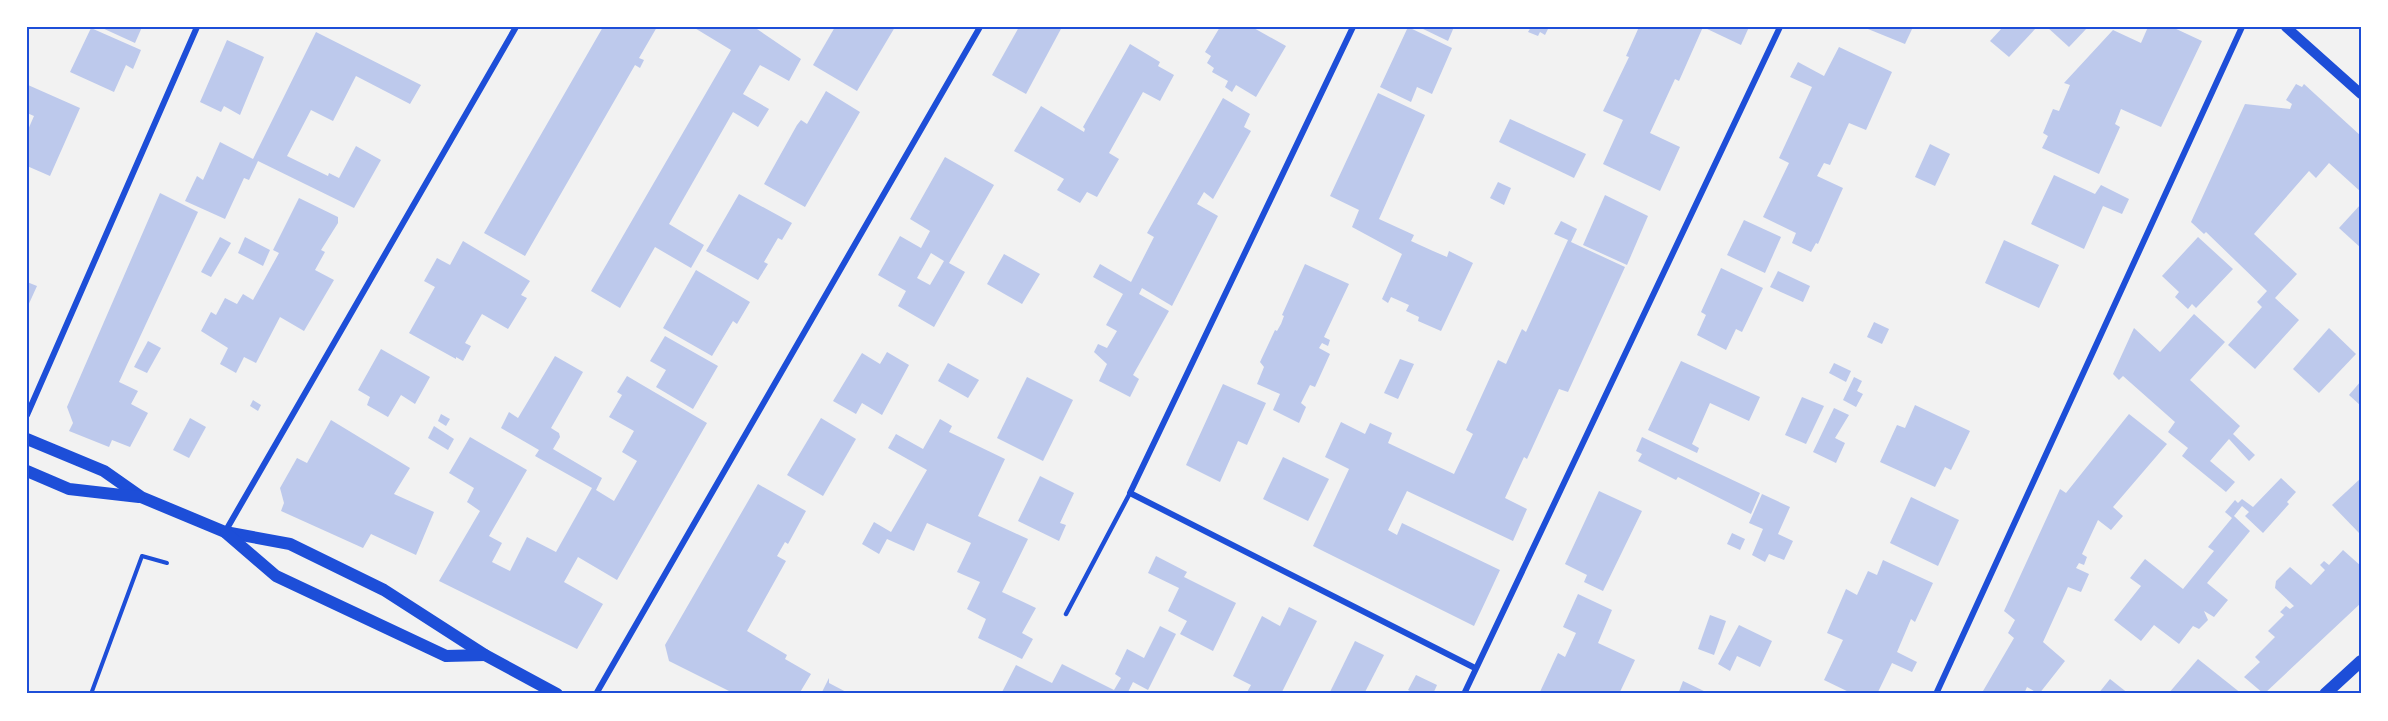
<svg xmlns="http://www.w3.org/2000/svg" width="2388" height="721" font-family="'Noto Sans',sans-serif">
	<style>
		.building { fill: #bdc9ec; fill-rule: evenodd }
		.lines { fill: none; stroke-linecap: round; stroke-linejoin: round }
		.path { stroke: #1d4ed8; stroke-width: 4 }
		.service { stroke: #1d4ed8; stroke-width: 4.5 }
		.minor { stroke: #1d4ed8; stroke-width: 6 }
		.tertiary { stroke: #1d4ed8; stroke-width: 10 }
		.secondary { stroke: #1d4ed8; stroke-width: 12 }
		.neatline { fill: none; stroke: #1d4ed8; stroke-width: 2 }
	</style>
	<rect width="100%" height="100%" fill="#f2f2f2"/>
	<g class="building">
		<path d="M100 27H142L135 43Z"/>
		<path d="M603 27H657L639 58 644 60 640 68 635 65 525 256 484 233Z"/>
		<path d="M693 27H754L801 59 789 81 760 65 743 94 769 109 758 127 733 112 669 224 704 245 691 268 655 247 620 308 591 291 731 50Z"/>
		<path d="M835 27H895L857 91 813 65Z"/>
		<path d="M1019 27H1062L1026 94 992 75Z"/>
		<path d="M1220 27H1252L1286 46 1256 97 1236 85 1232 92 1225 87 1228 81 1212 72 1214 68 1207 63 1211 56 1205 52Z"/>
		<path d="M1408 27 1452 48 1432 94 1417 87 1411 102 1380 87Z"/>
		<path d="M1419 27H1454L1448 41Z"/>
		<path d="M1531 27H1549L1545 35 1540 32 1538 36 1528 32Z"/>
		<path d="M1639 27H1703L1679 81 1675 79 1650 133 1680 147 1660 191 1603 164 1623 120 1603 111 1629 57 1626 56Z"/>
		<path d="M1703 27H1749L1741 45Z"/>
		<path d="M1863 27H1913L1905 44Z"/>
		<path d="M2003 27H2037L2009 57 1990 41Z"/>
		<path d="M2047 27H2088L2069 47Z"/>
		<path d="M2148 27H2172L2202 41 2161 127 2121 109 2115 124 2120 127 2099 174 2042 148 2048 136 2043 133 2053 109 2059 111 2070 85 2064 83 2113 30 2141 43Z"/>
		<path d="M91 28 141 50 133 69 126 65 114 92 70 72Z"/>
		<path d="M316 32 421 85 410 104 356 76 333 121 311 110 287 156 328 176 329 173 339 178 356 146 381 160 354 208 258 161 249 180 244 178 225 219 185 201 197 176 203 180 220 142 253 159Z"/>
		<path d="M227 40 264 57 240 115 224 106 221 112 200 102Z"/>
		<path d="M1130 44 1160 62 1158 66 1174 75 1160 101 1143 92 1109 153 1119 159 1097 197 1087 192 1080 203 1057 190 1064 179 1014 151 1041 106 1084 132 1085 129 1083 127Z"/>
		<path d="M1839 47 1892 72 1866 130 1849 123 1830 165 1824 163 1817 176 1843 188 1818 244 1816 243 1811 252 1792 243 1796 233 1763 217 1789 163 1779 158 1812 87 1790 77 1798 62 1824 76Z"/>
		<path d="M2296 84 2302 87 2304 84 2361 136V192L2329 163 2316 178 2309 171 2254 234 2297 274 2275 298 2299 320 2255 369 2228 345 2262 307 2257 302 2267 291 2206 232 2204 234 2191 222 2245 104 2290 109 2292 104 2286 100Z"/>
		<path d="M28 85 80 108 50 176 27 166V132L34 116 27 113Z"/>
		<path d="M826 91 860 112 805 207 764 184 797 125 801 120 807 124Z"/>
		<path d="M1378 93 1425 115 1379 219 1414 235 1411 241 1433 251 1447 257 1449 251 1473 263 1441 331 1418 321 1419 317 1406 311 1409 305 1391 297 1388 303 1382 299 1402 254 1352 227 1359 210 1330 196Z"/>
		<path d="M1223 98 1250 114 1244 127 1251 131 1213 199 1204 192 1197 204 1218 216 1172 306 1142 288 1139 294 1169 311 1133 375 1139 379 1130 397 1099 381 1107 364 1094 352 1098 344 1107 348 1117 331 1106 325 1123 294 1093 277 1100 264 1131 282 1154 237 1147 233Z"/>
		<path d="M1510 119 1586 154 1574 178 1499 142Z"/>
		<path d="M1930 144 1950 154 1935 186 1915 177Z"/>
		<path d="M945 157 994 185 949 263 965 272 934 327 898 306 906 291 878 275 900 236 921 248 930 231 910 219ZM931 253 944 261 930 285 917 278Z"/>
		<path d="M2054 175 2095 194 2101 185 2129 199 2122 214 2103 206 2084 249 2031 224Z"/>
		<path d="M1498 182 1511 188 1504 205 1490 198Z"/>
		<path d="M160 193 198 212 119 382 138 391 131 404 148 413 130 447 112 440 109 447 69 431 73 423 67 407Z"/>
		<path d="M739 194 792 223 782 240 778 238 764 262 768 264 758 280 706 251Z"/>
		<path d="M1605 195 1648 216 1627 265 1583 245Z"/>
		<path d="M299 198 338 217V223L321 250 325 252 315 270 334 280 304 331 280 317 256 363 244 357 236 373 220 364 228 348 201 331 211 312 216 315 225 298 237 304 243 294 253 300 279 253 273 250Z"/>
		<path d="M2361 204V248L2339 228Z"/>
		<path d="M1744 220 1781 237 1765 273 1727 255Z"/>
		<path d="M1561 221 1577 229 1571 242 1625 267 1568 392 1559 389 1527 459 1524 457 1505 498 1527 509 1513 541 1407 491 1388 530 1397 535 1402 523 1500 570 1474 626 1313 546 1349 469 1325 457 1341 422 1365 434 1370 423 1392 433 1388 443 1454 474 1473 434 1466 430 1498 360 1506 364 1522 329 1526 332 1568 240 1554 234Z"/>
		<path d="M220 237 231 243 211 277 201 272Z"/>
		<path d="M245 237 270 250 263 266 238 253Z"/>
		<path d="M2198 237 2233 269 2196 308 2192 304 2188 309 2175 297 2179 292 2162 276Z"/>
		<path d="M2004 240 2059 265 2039 308 1985 283Z"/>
		<path d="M463 241 530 281 521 295 527 298 508 329 482 314 465 343 471 346 463 361 456 357V359L409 333 435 287 424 281 437 258 450 265Z"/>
		<path d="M1004 254 1040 274 1022 304 987 284Z"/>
		<path d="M1305 264 1349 284 1324 337 1330 340 1328 346 1322 343 1319 348 1330 354 1315 387 1310 385 1301 403 1306 407 1299 423 1273 410 1280 394 1257 384 1264 367 1260 362 1275 330 1277 331 1281 324 1284 316 1282 315Z"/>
		<path d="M1721 268 1763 288 1742 332 1736 329 1726 350 1697 335 1706 315 1701 312Z"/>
		<path d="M696 270 750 302 737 324 733 321 712 356 663 328Z"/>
		<path d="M1778 271 1810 286 1803 302 1770 287Z"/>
		<path d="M27 282 37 286 27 308Z"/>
		<path d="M2194 314 2225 342 2190 380 2240 426 2233 434 2255 455 2249 461 2229 439 2210 461 2235 482 2226 492 2182 456 2188 448 2168 432 2175 422 2123 376 2119 380 2113 374 2134 328 2160 352Z"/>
		<path d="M1874 322 1889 329 1882 344 1867 337Z"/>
		<path d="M2329 328 2356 354 2319 393 2293 369Z"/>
		<path d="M665 336 718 366 693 409 656 387 666 370 650 361Z"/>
		<path d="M148 341 161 348 147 373 134 367Z"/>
		<path d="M381 349 430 377 415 404 401 395 388 417 367 405 370 397 358 390Z"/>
		<path d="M887 352 909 365 882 415 862 403 856 414 833 401 862 353 880 364Z"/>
		<path d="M555 356 583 372 551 428 559 433 560 437 553 449 602 478 596 490 614 501 637 461 622 452 634 431 609 417 622 395 617 392 627 376 707 423 617 580 578 557 564 582 603 604 577 649 439 581 480 511 467 502 474 488 449 473 470 437 527 470 489 536 502 543 492 562 510 571 527 537 556 552 592 488 535 456 539 450 501 428 509 412 518 418Z"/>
		<path d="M1400 359 1414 364 1398 399 1384 393Z"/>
		<path d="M1681 361 1760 397 1749 421 1710 403 1692 444 1699 448 1697 453 1648 430Z"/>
		<path d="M948 363 979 380 968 398 938 381Z"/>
		<path d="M1834 363 1851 371 1846 382 1829 373Z"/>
		<path d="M1027 377 1073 400 1043 461 997 438Z"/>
		<path d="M1854 377 1862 381 1857 391 1863 394 1856 407 1843 400Z"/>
		<path d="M2361 381V406L2349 395Z"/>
		<path d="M1223 384 1266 403 1247 445 1238 441 1220 482 1186 465Z"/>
		<path d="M1802 397 1824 406 1806 444 1785 435Z"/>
		<path d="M253 400 261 405 258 411 250 406Z"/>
		<path d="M1915 405 1970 431 1951 470 1945 467 1935 487 1880 462 1897 425 1905 428Z"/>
		<path d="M1834 408 1849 415 1835 438 1845 443 1836 463 1813 452Z"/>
		<path d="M441 414 450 419 446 426 438 421Z"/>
		<path d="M2129 414 2167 444 2113 507 2123 516 2111 530 2098 520 2082 554 2087 557 2084 565 2079 563 2076 568 2089 574 2081 592 2068 587 2043 642 2065 661 2039 694 2027 687 2024 694H1987L1983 691 2014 638 2008 633 2015 620 2004 611 2060 489 2066 493Z"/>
		<path d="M190 418 206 427 189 458 173 450Z"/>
		<path d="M821 418 856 439 823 496 787 475Z"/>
		<path d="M940 419 952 426 949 432 1005 459 978 516 1028 539 1002 592 1036 608 1022 633 1033 639 1022 659 978 638 986 619 967 609 980 582 957 572 971 543 927 523 914 551 887 539 879 554 862 544 874 522 891 532 927 470 888 448 896 434 923 449Z"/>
		<path d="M331 420 410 468 394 494 434 512 416 555 371 534 363 548 281 511 284 503 280 488 297 458 307 463Z"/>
		<path d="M434 426 454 439 448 450 428 438Z"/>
		<path d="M1642 437 1760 493 1751 514 1678 477 1676 480 1638 461 1642 454 1636 451Z"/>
		<path d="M1283 457 1329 479 1308 521 1263 499Z"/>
		<path d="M1040 476 1074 493 1060 523 1066 525 1059 541 1018 521Z"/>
		<path d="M2281 478 2296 492 2287 502 2289 504 2263 533 2245 516 2249 512 2242 506 2234 516 2250 531 2207 583 2228 600 2214 617 2204 611 2208 620 2199 629 2193 626 2179 644 2154 625 2141 641 2114 620 2141 586 2130 578 2145 559 2183 589 2214 551 2208 547 2232 518 2225 512 2235 500 2238 503 2242 499 2253 507Z"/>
		<path d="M2361 478V535L2332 505Z"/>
		<path d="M758 484 806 511 788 544 785 542 777 556 786 561 747 631 787 655 785 659 811 674 799 694H735L669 661 665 645Z"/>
		<path d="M1599 491 1642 511 1603 591 1584 582 1587 575 1565 564Z"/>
		<path d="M1762 494 1790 507 1778 534 1793 541 1784 560 1769 554 1765 562 1752 555 1763 529 1749 523Z"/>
		<path d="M1911 497 1959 520 1938 566 1890 543Z"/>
		<path d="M1732 533 1745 539 1740 550 1727 544Z"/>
		<path d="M2343 550 2361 566V603L2264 694 2244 677 2260 662 2255 657 2275 637 2268 631 2284 615 2280 612 2286 606 2290 609 2294 606 2275 588 2276 581 2290 567 2311 585 2325 570 2320 565 2324 561 2329 565Z"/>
		<path d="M1156 556 1187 572 1184 577 1236 603 1213 651 1180 634 1187 621 1168 611 1179 588 1148 573Z"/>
		<path d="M1883 560 1933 583 1915 622 1911 619 1897 652 1917 662 1912 672 1892 663 1877 694H1853L1824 680 1843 640 1827 633 1846 589 1857 595 1868 571 1877 575Z"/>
		<path d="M1578 594 1612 610 1598 643 1635 660 1619 694H1539L1558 653 1565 657 1576 633 1563 627Z"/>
		<path d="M1289 607 1317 621 1281 694H1246L1251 685 1233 676 1262 616 1280 626Z"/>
		<path d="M1710 615 1726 621 1714 655 1698 649Z"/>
		<path d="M1739 625 1772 641 1760 667 1737 656 1730 671 1718 664Z"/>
		<path d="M1160 626 1176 634 1148 690 1133 682 1127 694H1001L1016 665 1052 683 1062 664 1114 690 1121 678 1115 674 1127 649 1144 658Z"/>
		<path d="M1355 641 1384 655 1364 694H1329Z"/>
		<path d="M2198 659 2242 694H2168Z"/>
		<path d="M1416 675 1437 685 1433 694H1416L1408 690Z"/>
		<path d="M829 678V683L850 694H821Z"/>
		<path d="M2110 679 2129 694H2098Z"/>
		<path d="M1683 681 1706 692 1705 694H1678Z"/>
	</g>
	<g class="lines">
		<path class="path" d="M91 694 142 556 167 563"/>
		<path class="service" d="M1066 614 1130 493"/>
		<g class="minor">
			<path d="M1353 27 1130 493 1475 668"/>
			<path d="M27 415 197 27"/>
			<path d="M225 532 516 27"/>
			<path d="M596 694 980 27"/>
			<path d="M1464 694 1780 27"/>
			<path d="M1936 694 2242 27"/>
		</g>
		<path class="tertiary" d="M2286 27 2361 94"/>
		<g class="secondary">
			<path d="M27 439 104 471 141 497 225 532 290 544 384 590 485 655 557 694"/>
			<path d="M27 471 69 489 139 497"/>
			<path d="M226 533 276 576 446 656 485 655"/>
			<path d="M2325 694 2361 661"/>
		</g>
	</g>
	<rect width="2388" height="721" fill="none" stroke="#ffffff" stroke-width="57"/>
	<rect x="28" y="28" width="2332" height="664" class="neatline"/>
</svg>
